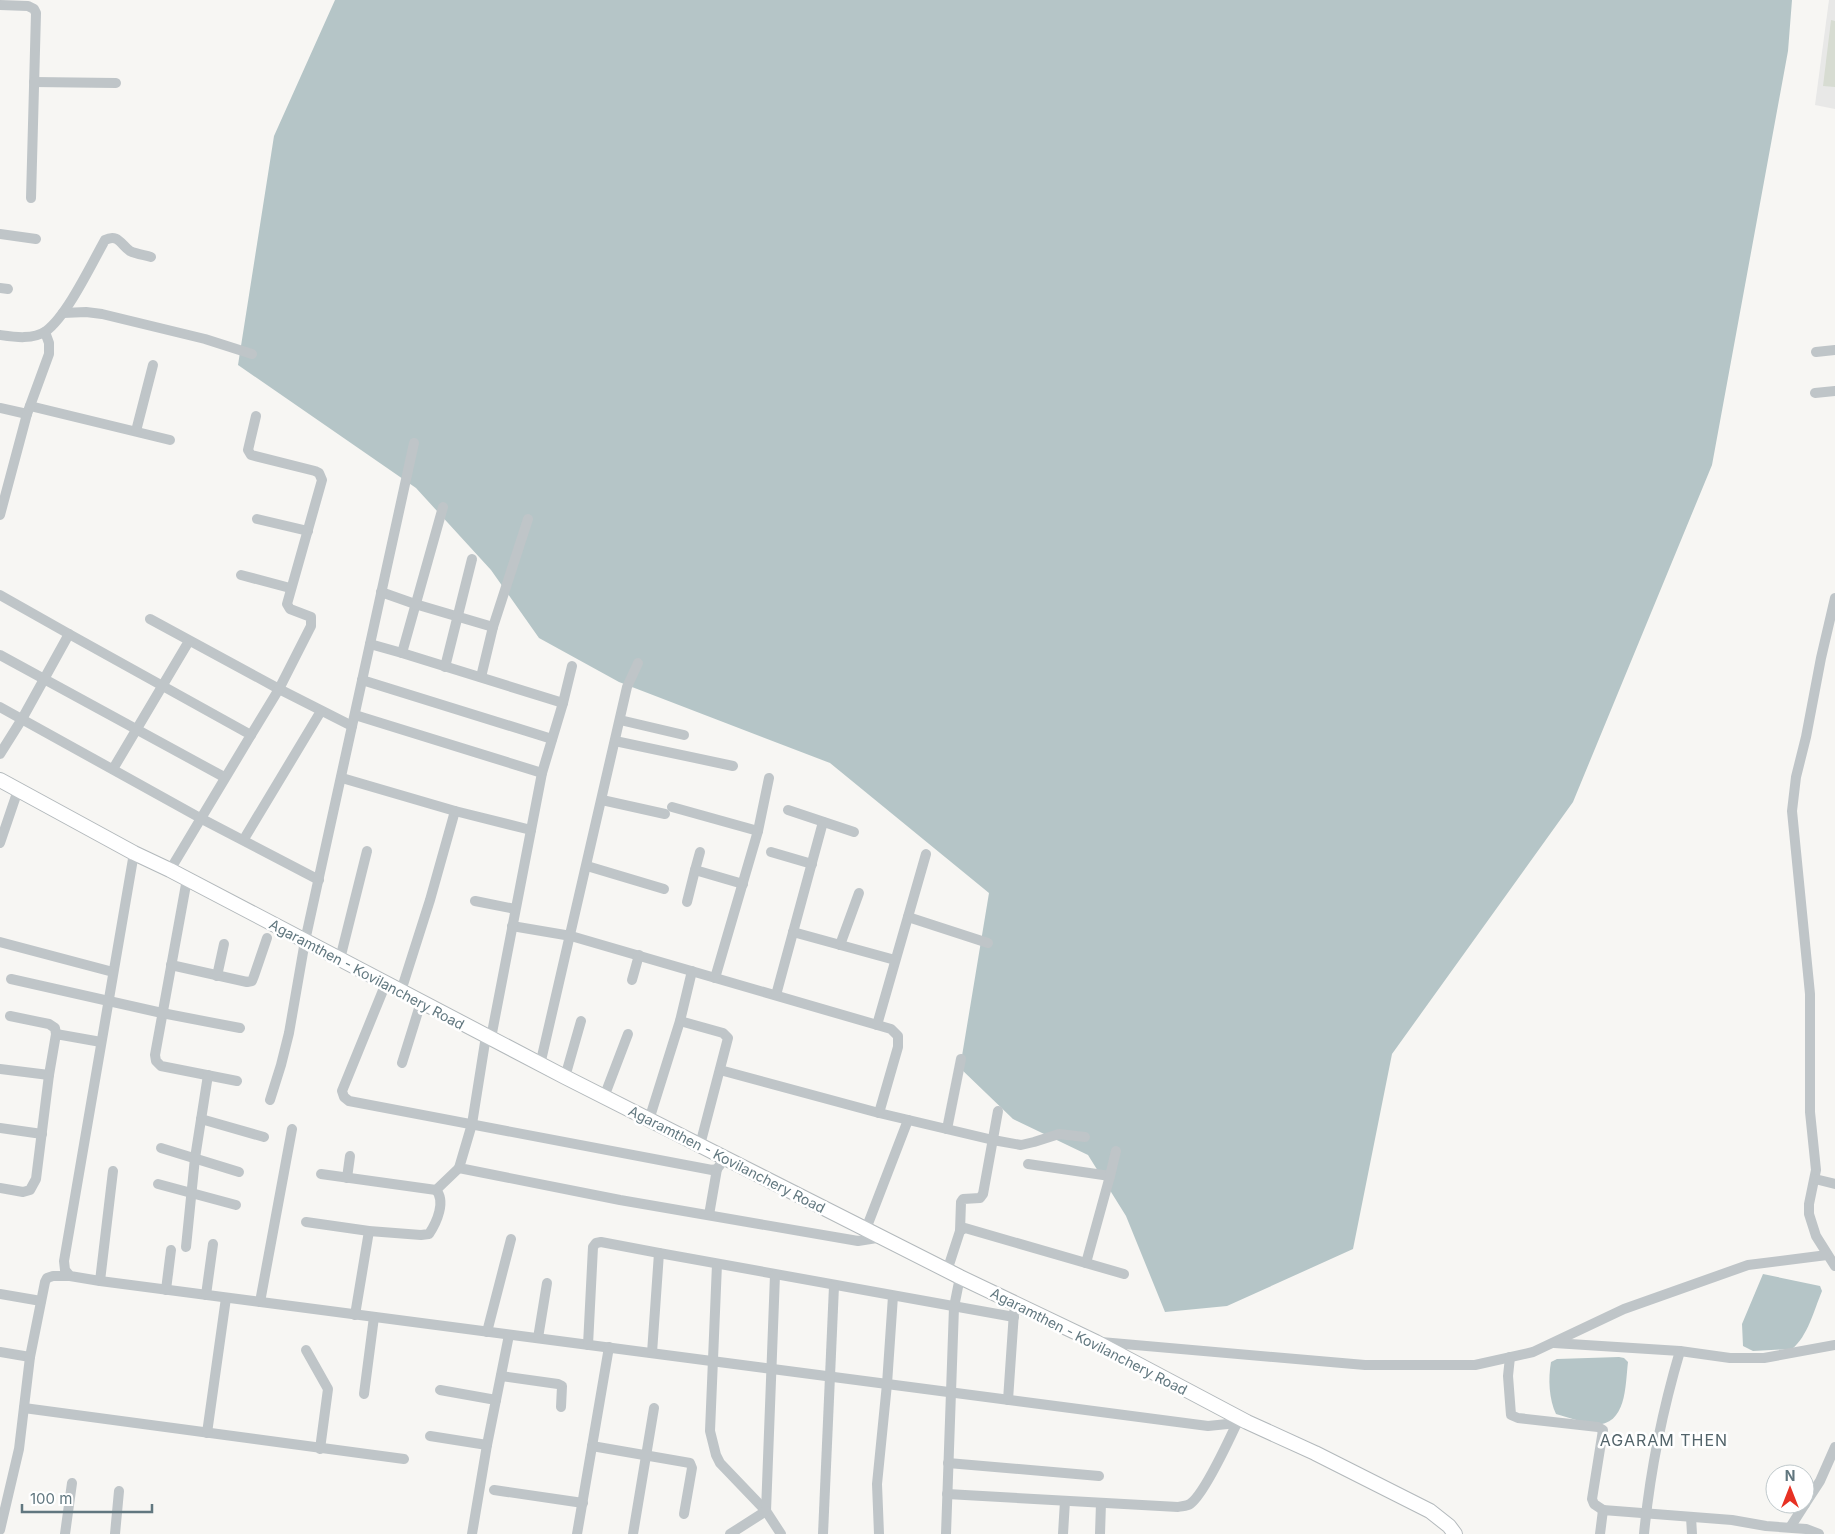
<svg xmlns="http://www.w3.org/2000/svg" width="1835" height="1534" font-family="Inter,sans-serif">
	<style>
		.built { fill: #e8e8e7 }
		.green { fill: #d7dcd2 }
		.water { fill: #b5c5c7 }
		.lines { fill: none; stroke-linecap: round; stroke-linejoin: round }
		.major-casing { stroke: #b3b9bc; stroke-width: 16 }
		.minor { stroke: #bfc5c8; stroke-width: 10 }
		.major { stroke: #fff; stroke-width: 14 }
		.labels { text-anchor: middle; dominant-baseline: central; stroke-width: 5; stroke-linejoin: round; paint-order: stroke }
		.street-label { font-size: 14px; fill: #61777f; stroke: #fff }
		.quarter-label { font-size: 16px; letter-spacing: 1px; fill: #53646a; stroke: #fff }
	</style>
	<rect width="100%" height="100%" fill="#f7f6f3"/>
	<path class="built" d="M1829 0H1835V109L1815 105Z"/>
	<path class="green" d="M1831 20 1835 21V87L1823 86Z"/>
	<g class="water">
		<path d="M335 0H1792L1788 51 1712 465 1573 802 1392 1054 1353 1249 1227 1306 1165 1312 1126 1216 1088 1155 1013 1119 960 1068 989 893 830 763 619 682 539 638 491 570 416 488 238 365 274 136Z"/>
		<path d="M1763 1274 1820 1286 1822 1291C1814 1310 1808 1336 1792 1349L1753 1351 1743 1346 1742 1324Z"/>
		<path d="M1619 1357 1624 1358 1628 1362C1625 1387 1627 1426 1593 1425L1556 1414C1549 1399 1548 1379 1551 1362L1557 1359Z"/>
	</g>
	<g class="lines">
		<g class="major-casing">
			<path id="major" d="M0 780 134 853 170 870 565 1077 960 1277 1096 1342 1247 1422 1315 1453 1430 1511 1449 1526 1455 1534"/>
		</g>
		<g class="minor">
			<path d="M0 5 28 6 34 9 36 13 31 198"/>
			<path d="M34 82 116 83"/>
			<path d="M0 234 36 239"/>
			<path d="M0 288 8 289"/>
			<path d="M63 313 86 312 102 314 205 339 252 354"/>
			<path d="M0 335C14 337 33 340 46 331 67 316 92 263 105 240 118 233 121 245 130 251 136 254 144 255 151 257"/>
			<path d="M1816 352 1835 350"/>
			<path d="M1815 393 1835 391"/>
			<path d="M30 406 170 440"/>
			<path d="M0 408 27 414 49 354V343L45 332"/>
			<path d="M136 431 153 365"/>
			<path d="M443 507 402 653 563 703"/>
			<path d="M0 515 27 414"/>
			<path d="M257 519 308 531"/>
			<path d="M241 575 290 588"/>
			<path d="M381 592 415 604 493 627"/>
			<path d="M0 595 69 634"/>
			<path d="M1835 598 1821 658 1806 737 1796 777 1792 811 1810 994V1112L1816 1170 1809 1204V1214L1816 1236 1835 1266"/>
			<path d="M150 619 279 689 352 726"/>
			<path d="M370 644 402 653"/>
			<path d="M0 655 224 777"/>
			<path d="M445 667 472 559"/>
			<path d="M481 677 493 627 528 519"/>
			<path d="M362 680 552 739"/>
			<path d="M0 707 202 819 319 880"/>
			<path d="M355 715 542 773"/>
			<path d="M620 720 684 735"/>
			<path d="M251 735 279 689 311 626V617L290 609 287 604 322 480 319 473 315 471 251 455 248 450 256 416"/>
			<path d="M615 741 733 766"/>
			<path d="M0 754 22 719 69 634 251 735 170 870"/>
			<path d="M113 769 189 641"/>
			<path d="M342 778 455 811 430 900 401 991"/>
			<path d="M602 800 665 814"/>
			<path d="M672 807 758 831"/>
			<path d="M788 810 854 832"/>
			<path d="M455 811 531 830"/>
			<path d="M244 839 321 711"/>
			<path d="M0 843 18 790"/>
			<path d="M700 852 695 870 743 884"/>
			<path d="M771 852 812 864"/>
			<path d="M134 853 64 1261 65 1270 70 1276 100 1281 1208 1426 1247 1422"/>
			<path d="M587 866 664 889"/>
			<path d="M187 879 155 1055 156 1061 161 1066 237 1081"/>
			<path d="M475 901 515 909"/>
			<path d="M687 902 695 870"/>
			<path d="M908 917 988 943"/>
			<path d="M512 926 571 936 891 1029 898 1036V1047L879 1113 993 1140 1021 1145 1034 1142 1059 1134 1085 1137"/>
			<path d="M793 932 895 960"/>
			<path d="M0 942 113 972"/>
			<path d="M840 945 859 893"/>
			<path d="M340 959 367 851"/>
			<path d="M171 965 247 982 252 981 254 976 267 938"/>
			<path d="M217 976 224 944"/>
			<path d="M715 978 758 831 769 778"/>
			<path d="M11 979 162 1013 240 1028"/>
			<path d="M632 980 639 955"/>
			<path d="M386 983 342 1091 344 1097 349 1101 712 1170 717 1169 725 1158"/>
			<path d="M776 995 823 822"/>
			<path d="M10 1016 49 1024 55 1028 56 1034"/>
			<path d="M680 1021 723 1033 728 1038 700 1145"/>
			<path d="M877 1025 926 854"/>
			<path d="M486 1036 472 1124 459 1168 620 1200 858 1241 883 1237"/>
			<path d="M491 1038 542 773 563 703 572 666"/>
			<path d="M402 1063 421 1002"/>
			<path d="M540 1065 627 687 638 663"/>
			<path d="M0 1069 49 1075"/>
			<path d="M720 1070 879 1113"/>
			<path d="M565 1077 581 1021"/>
			<path d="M604 1097 628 1034"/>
			<path d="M270 1100 281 1065 289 1033 305 941 414 443"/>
			<path d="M201 1119 264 1137"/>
			<path d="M649 1120 680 1021 692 971"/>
			<path d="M0 1128 42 1134"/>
			<path d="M947 1129 961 1059"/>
			<path d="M161 1148 239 1172"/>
			<path d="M1028 1164 1110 1176 1086 1263"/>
			<path d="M1110 1176 1116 1151"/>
			<path d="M347 1178 350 1156"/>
			<path d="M1815 1179 1835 1184"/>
			<path d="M158 1184 236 1205"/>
			<path d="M0 1188 23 1192 30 1190 36 1179 49 1075 56 1034 101 1042"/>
			<path d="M436 1190 459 1168"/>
			<path d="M709 1215 717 1169"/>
			<path d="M306 1222 369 1231 421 1235 429 1234C437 1222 446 1201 436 1190L321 1174"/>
			<path d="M866 1229 908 1120"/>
			<path d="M960 1231 961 1202 963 1199 980 1198 983 1194 998 1111"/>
			<path d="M186 1247 195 1158 208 1075"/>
			<path d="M717 1264 710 1431 716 1455 720 1463 766 1511 781 1534"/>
			<path d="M947 1271 960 1231 965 1228 1124 1274"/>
			<path d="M100 1281 113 1171"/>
			<path d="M166 1290 171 1250"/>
			<path d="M0 1294 41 1301"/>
			<path d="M206 1295 213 1244"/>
			<path d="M260 1302 292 1129"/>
			<path d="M355 1315 369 1231"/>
			<path d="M487 1332 511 1239"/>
			<path d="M538 1338 547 1283"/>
			<path d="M1101 1342 1365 1365H1475L1533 1352 1624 1309 1748 1265 1827 1255"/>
			<path d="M1554 1343 1680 1351 1730 1358H1764L1835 1345"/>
			<path d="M588 1345 593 1247 596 1243 601 1242 659 1253"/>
			<path d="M306 1350 328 1389 320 1449"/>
			<path d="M0 1352 30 1357"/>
			<path d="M652 1353 659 1253 1014 1317"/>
			<path d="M1510 1357 1508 1376 1511 1415 1518 1418 1598 1427 1603 1430 1592 1499 1594 1504 1603 1510"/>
			<path d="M501 1376 558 1384 562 1386 561 1407"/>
			<path d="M440 1390 496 1400"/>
			<path d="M364 1394 374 1317"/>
			<path d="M1008 1400 1014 1312"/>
			<path d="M24 1408 404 1459"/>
			<path d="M207 1433 226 1298"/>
			<path d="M430 1436 487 1445"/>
			<path d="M592 1446 690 1463 692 1468 684 1514"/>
			<path d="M948 1463 1099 1476"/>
			<path d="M494 1490 583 1503"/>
			<path d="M947 1494 1178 1507C1182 1506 1187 1506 1190 1504 1204 1495 1229 1440 1237 1423"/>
			<path d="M1805 1504 1820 1481 1835 1447"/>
			<path d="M766 1511 775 1275"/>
			<path d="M1691 1517 1692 1534"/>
			<path d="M1791 1526 1805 1504"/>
			<path d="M0 1530 19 1449 30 1357 45 1282 47 1278 53 1276H70"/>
			<path d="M65 1534 72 1483"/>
			<path d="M115 1534 119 1491"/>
			<path d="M472 1534 487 1445 509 1335"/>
			<path d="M577 1534 609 1347"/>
			<path d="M633 1534 654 1408"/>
			<path d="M730 1534 766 1511"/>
			<path d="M823 1534 834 1286"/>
			<path d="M879 1534 877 1484 887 1384 893 1296"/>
			<path d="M946 1534 954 1307 960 1277"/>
			<path d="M1063 1534 1065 1501"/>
			<path d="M1100 1534 1101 1503"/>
			<path d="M1600 1534 1603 1510 1732 1520 1766 1526 1806 1529 1819 1534"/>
			<path d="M1644 1534C1650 1471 1662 1412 1680 1351"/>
		</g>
		<use href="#major" class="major"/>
	</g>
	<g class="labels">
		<g class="street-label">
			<text transform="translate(367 974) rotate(28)">Agaramthen - Kovilanchery Road</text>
			<text transform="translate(727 1159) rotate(27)">Agaramthen - Kovilanchery Road</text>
			<text transform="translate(1089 1341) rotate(27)">Agaramthen - Kovilanchery Road</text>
		</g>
		<g class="quarter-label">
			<text x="1664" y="1440">AGARAM THEN</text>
		</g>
	</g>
	<g transform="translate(1790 1489)"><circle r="24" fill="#ffffff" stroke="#c0c9cc"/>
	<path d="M0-4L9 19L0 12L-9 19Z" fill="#e73123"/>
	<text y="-8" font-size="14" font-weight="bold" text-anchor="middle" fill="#61777f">N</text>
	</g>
	<path d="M22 1504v8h130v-8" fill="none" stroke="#61777f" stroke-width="2.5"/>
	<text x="30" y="1504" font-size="15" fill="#61777f" stroke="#ffffff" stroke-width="4" paint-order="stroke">100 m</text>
</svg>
